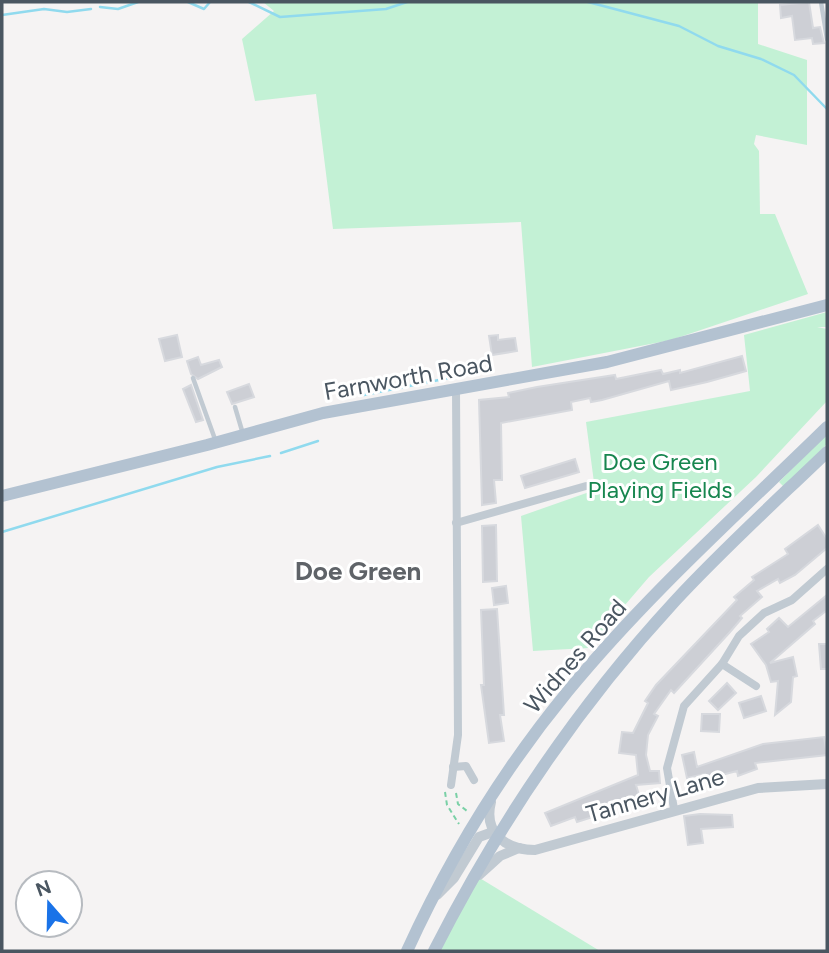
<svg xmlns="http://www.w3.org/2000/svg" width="829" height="953" font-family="Figtree,sans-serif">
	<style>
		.green { fill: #c3f1d5 }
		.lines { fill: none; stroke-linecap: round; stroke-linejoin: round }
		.stream { stroke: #90daee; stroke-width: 2.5 }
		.building { fill: #cdcfd5; stroke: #d7d9de; stroke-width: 2 }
		.path { stroke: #7ad0a6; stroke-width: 2; stroke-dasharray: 5 3.5; stroke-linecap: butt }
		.service { stroke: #c1cad2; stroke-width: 4.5 }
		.minor { stroke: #c1cad2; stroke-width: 8 }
		.tertiary { stroke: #c1cad2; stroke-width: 10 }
		.primary { stroke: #b3c2d1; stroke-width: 12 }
		.labels { text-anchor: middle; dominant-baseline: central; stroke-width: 6; stroke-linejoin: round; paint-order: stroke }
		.street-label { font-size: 24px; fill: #4a5661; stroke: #fff }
		.park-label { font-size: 24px; fill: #17864f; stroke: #fff }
		.neighbourhood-label { font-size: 26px; font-weight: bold; fill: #5f6368; stroke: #fff }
	</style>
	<rect width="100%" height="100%" fill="#f5f3f3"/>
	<g class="green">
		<path d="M263 2H758V44L807 60V145L756 135 754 144 759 151 760 214H775L808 294 671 340 532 367 521 222 333 229 316 94 255 101 242 39 274 11Z"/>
		<path d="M827 312V327H817L827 329V401L756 477 649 577 588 648 533 651 521 516 595 490 586 422 750 391 744 335Z"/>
		<path d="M827 434V444L784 487 779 482Z"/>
		<path d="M478 877 600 951H438Z"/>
	</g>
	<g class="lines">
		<g class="stream">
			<path d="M188 2 204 9 210 2"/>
			<path d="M249 2 280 17 386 9 407 2"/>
			<path d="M588 2 679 26 718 46 761 59 794 75 827 109"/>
			<path d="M100 7 118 9 138 2"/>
			<path d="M2 15 44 9 67 12 91 9"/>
			<path d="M364 395 459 376"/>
			<path d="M281 453 318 441"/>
			<path d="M2 532 217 467 270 456"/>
		</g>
	</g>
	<g class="building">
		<path d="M809 2 813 28 820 27 824 43 813 44 812 38 795 40 792 16 781 18 780 5Z"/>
		<path d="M177 335 182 357 165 361 159 339Z"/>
		<path d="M498 335V340L515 338 517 351 492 355 489 336Z"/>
		<path d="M742 356 746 371 707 382 671 390 669 381 602 400 591 402 590 398 571 402 572 410 501 423 502 480H494L496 503 482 505 479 400 509 397 508 393 537 387 615 375 616 379 661 370 663 374 680 370V373Z"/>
		<path d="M198 357 201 365 219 360 222 367 198 379 191 374 187 361Z"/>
		<path d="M249 384 254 397 232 404 227 392Z"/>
		<path d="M191 385 203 420 196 422 183 389Z"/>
		<path d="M575 459 579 472 525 488 521 476Z"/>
		<path d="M496 525 497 581 483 582 482 526Z"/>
		<path d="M818 525 827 539V548L795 575 780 583 778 579 757 591 762 597 740 616 742 618 730 632 674 693 671 690 654 714 658 716 648 735 646 755 650 771H659L660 783 636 785 640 798 591 813 593 817 577 822 575 817 551 826 545 813 638 775 636 755 619 753 622 732 633 733 648 703 645 701 656 685 737 600 734 597 754 580 752 577 788 554 785 549Z"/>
		<path d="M506 586 508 603 494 605 492 588Z"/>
		<path d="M827 595 826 611 813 621 815 624 770 663 793 657 797 676 793 677 791 702 775 715 778 681 771 682 766 665 751 644 769 632 767 629 779 618 788 627Z"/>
		<path d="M497 609 504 715H500L504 741 489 743 481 685H484L481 610Z"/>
		<path d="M819 644H827V669H821Z"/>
		<path d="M727 683 736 693 718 710 709 701Z"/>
		<path d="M761 696 766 711 744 718 739 703Z"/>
		<path d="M702 714H720L719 732 701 731Z"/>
		<path d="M824 737 827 755 755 763 757 769 738 776 737 771 706 779 705 774 687 778 682 755 694 752 697 767 763 744Z"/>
		<path d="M700 814 732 815 733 827 701 829 703 843 688 845 684 816Z"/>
	</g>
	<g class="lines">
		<g class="path">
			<path d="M445 792 447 805 459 824"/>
			<path d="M456 793 458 804 467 811"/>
		</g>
		<g class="service">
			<path d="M821 2 827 39"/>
			<path d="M193 378 216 442"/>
			<path d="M235 407 243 434"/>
		</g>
		<g class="minor">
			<path d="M456 523 586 486"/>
			<path d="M722 664 756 686"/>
			<path d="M453 767 466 766 474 780"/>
			<path d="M451 785 458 735 456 389"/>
			<path d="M674 809 667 768 684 706 722 664 739 636 764 613 792 600 827 569"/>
		</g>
		<g class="tertiary">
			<path d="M491 802C483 833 506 850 535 850L758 788 827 784"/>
			<path d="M479 875 500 856 519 848"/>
			<path d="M437 895 454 878 479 837 490 833 498 837"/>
		</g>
		<g class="primary">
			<path d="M2 496 207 445 323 413 607 362 827 305"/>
			<path d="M407 951C449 859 503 770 568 691 646 596 739 513 827 427"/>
			<path d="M434 951C498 825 579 705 675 601 723 549 776 501 827 452"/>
		</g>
	</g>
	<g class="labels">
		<g class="street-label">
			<text transform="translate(408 377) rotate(-10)">Farnworth Road</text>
			<text transform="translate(575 656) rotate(-49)">Widnes Road</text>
			<text transform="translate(655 795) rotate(-16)">Tannery Lane</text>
		</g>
		<g class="park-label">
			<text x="660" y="461">Doe Green<tspan x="660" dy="28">Playing Fields</tspan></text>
		</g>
		<g class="neighbourhood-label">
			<text x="358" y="571">Doe Green</text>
		</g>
	</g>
	<rect width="829" height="953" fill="none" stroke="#4a5661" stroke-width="7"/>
	<g transform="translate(49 904) rotate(340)"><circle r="33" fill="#ffffff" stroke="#b7bbc0" stroke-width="2"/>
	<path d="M0-5L12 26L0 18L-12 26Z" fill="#1a73e8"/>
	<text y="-10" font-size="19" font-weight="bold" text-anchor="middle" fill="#4a5661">N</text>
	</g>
</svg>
